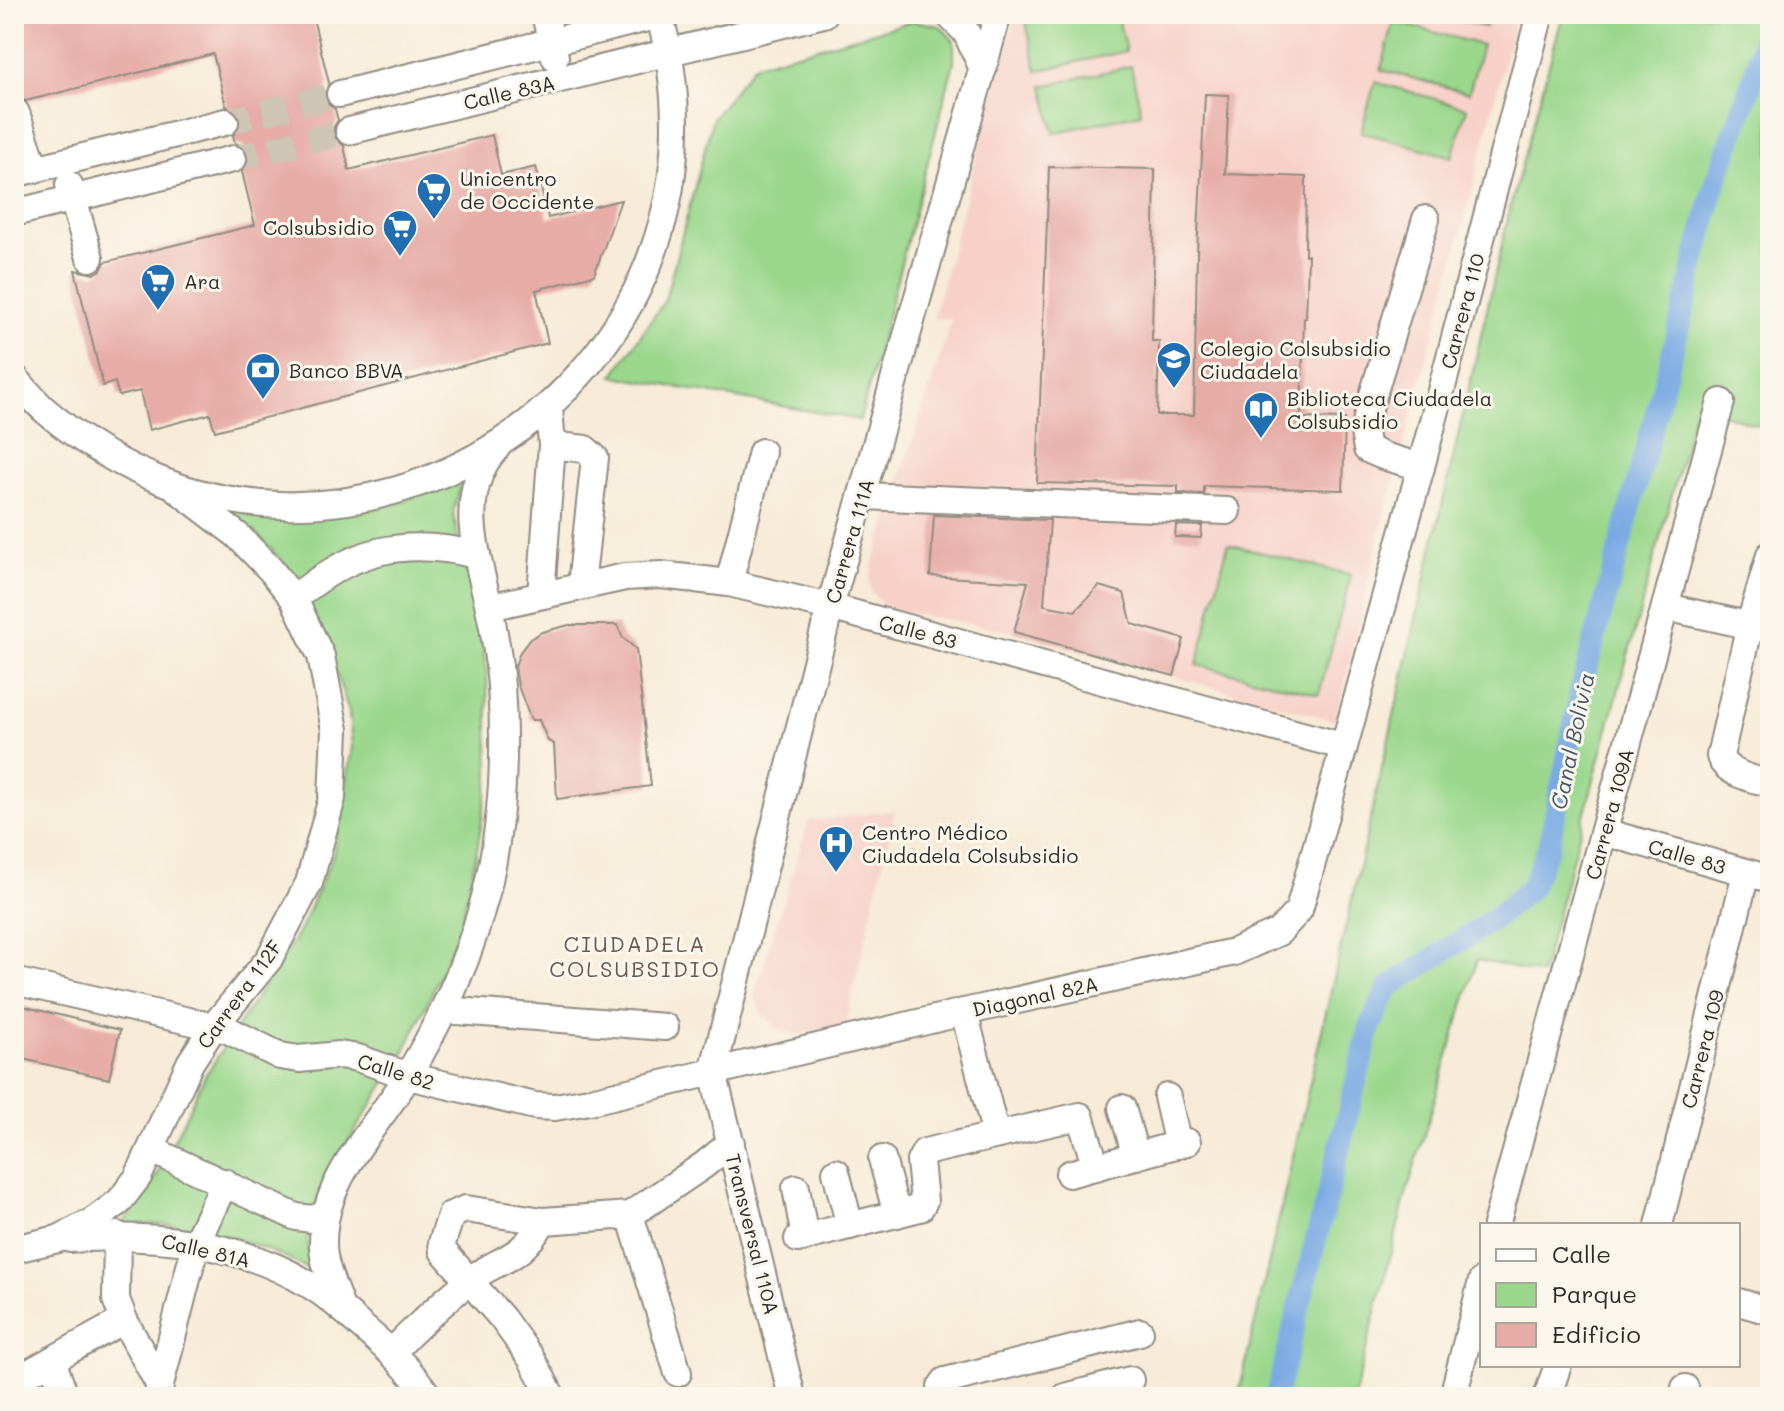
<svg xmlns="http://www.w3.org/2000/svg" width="1784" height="1411" font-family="Mali,sans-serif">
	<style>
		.built { fill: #f7d1c8 }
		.green { fill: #9ad78b; stroke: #62815b; stroke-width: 2 }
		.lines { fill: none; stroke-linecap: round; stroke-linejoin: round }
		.canal { stroke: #78a9e3; stroke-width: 22 }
		.building { fill: #e7aca6 }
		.minor-tunnel { stroke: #cec5b5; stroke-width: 26; stroke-dasharray: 26 13; stroke-linecap: butt }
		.minor-casing { stroke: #918b81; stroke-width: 30 }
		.minor { stroke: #fff; stroke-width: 26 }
		.labels { text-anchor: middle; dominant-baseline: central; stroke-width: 6; stroke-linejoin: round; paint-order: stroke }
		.street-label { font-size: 20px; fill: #2b2b2b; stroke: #fbf7ec }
		.poi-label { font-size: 20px; fill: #2b2b2b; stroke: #fbf7ec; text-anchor: start }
		.water-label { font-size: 22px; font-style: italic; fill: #46576b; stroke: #fbf7ec }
		.neighbourhood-label { font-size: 22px; letter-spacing: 2px; fill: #6d5856; stroke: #fbf7ec }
	</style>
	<rect width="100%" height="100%" fill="#fbf7ec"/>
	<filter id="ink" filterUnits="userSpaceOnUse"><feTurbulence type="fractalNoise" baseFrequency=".0125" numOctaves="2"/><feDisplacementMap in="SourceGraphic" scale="16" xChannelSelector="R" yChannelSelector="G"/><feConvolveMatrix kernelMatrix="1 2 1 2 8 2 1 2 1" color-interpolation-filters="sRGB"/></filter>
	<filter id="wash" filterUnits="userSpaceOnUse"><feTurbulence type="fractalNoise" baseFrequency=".006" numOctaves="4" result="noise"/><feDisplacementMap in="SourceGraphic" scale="32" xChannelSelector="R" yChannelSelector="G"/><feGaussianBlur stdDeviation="1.8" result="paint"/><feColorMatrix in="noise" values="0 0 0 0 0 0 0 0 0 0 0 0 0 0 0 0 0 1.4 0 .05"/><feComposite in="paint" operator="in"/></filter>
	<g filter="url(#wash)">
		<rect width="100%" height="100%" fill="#f7ebd7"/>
		<g class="built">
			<path d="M1015 14H1516L1469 203 1384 517 1336 721 1014 632 895 610 883 605 871 592 869 580 873 565 952 318H933Z"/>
			<path d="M895 810 845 1026 796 1035 779 1030 762 1014 754 994 809 821Z"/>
		</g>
		<g class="green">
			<path d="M1060 14H1117L1126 51 1037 71 1026 22Z"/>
			<path d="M1433 14H1488L1485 27Z"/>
			<path d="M1563 14H1770V429L1696 406 1541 974 1477 960 1405 1198 1354 1397H1238L1512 200Z"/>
			<path d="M914 21 940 26 954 41V62L860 420 613 376 665 300 713 118 754 65Z"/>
			<path d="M1394 22 1482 45 1469 93 1381 70Z"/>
			<path d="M1131 66 1141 113 1054 133 1043 86Z"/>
			<path d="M1375 82 1467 108 1452 157 1361 132Z"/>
			<path d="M464 474 453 512 461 553 476 604 487 675 489 778 477 850 460 927 434 988 404 1053 326 1177 313 1211 307 1240 312 1271C275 1251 216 1228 173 1225 156 1224 139 1224 122 1224L143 1199 159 1171 205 1076 299 932 333 855 352 748 349 712 332 660 310 607 286 565 254 531 214 505C311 520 375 524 464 474Z"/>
			<path d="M1228 544 1351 575 1319 694 1197 665Z"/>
		</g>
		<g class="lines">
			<path class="canal" d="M1276 1397 1370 1027 1389 987 1494 919 1531 888 1549 845 1582 686 1677 335 1712 194 1754 76 1770 15"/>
		</g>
		<g id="blocks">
			<g class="building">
				<path d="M14 14H312L329 83 324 97 328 104 335 109 338 120 334 127V136L344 146 349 170 492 135 501 175 536 167 548 218 621 200 594 275 536 290 548 343 215 431 210 414 149 430 140 391 119 396 115 382 103 386 75 270 94 274 101 270 105 262 255 225 242 172 248 164 249 156 244 147 235 143 233 135 240 127V117L236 110 226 106 213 54 26 101 15 97Z"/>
				<path d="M1205 94 1229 95 1225 174 1306 177 1305 255H1308L1307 291 1306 318H1304L1301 418 1345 419 1343 490 1204 486V494L1178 493V486L1037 483 1049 167 1155 169 1152 341H1159L1157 415H1194L1197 253Z"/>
				<path d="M934 515 1050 520 1044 605 1075 611 1099 586 1124 593 1132 624 1184 639 1174 676 1014 632 1028 582 930 576Z"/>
				<path d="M1176 525 1202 526 1201 538 1175 537Z"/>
				<path d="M569 625H617L623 638 636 649 651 786 557 799 554 744 548 741 539 720H531L518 686 515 666 520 652 530 639 542 632Z"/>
				<path d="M14 1004 120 1030 109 1079 14 1057Z"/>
			</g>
		</g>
	</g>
	<g filter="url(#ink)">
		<use href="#blocks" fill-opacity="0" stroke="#918b81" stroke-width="2"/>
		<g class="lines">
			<g class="minor-tunnel">
				<path d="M225 122 340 94"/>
				<path d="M233 159 349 131"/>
			</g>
			<g class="minor-casing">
				<g id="minor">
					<path d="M545 14 555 57"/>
					<path d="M948 14 966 32 983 69"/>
					<path d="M340 94 664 14"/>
					<path d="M16 113 35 169"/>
					<path d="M349 131 824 14"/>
					<path d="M14 174 225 122"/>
					<path d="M69 185 90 258"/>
					<path d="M14 213 233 159"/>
					<path d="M14 377C25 389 35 402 47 412 337 658 763 379 659 14"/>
					<path d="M552 445 585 449 595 458 581 586"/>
					<path d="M1421 467 1383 456 1367 449 1364 432 1370 405 1426 219"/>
					<path d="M863 496 1227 511"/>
					<path d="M1770 555 1750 624 1720 756C1724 772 1754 781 1770 782"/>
					<path d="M729 583 762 452"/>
					<path d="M541 595 552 445 549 408"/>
					<path d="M294 599C352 549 403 537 477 555"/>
					<path d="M489 607 625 577 661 575 729 583 830 607 1342 746"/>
					<path d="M1666 607 1770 630"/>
					<path d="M1604 832 1770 879"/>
					<path d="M14 981 228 1030 280 1056 299 1059 339 1055 358 1058 408 1076 535 1106 555 1107 595 1100 964 1012 1234 952 1279 932 1299 910 1421 467 1540 14"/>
					<path d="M444 1010 665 1027"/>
					<path d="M964 1012 996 1135"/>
					<path d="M1167 1097 1178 1145"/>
					<path d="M1122 1108 1136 1156"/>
					<path d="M152 1150 296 1217 313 1219 326 1214"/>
					<path d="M882 1159 897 1214"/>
					<path d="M836 1172 850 1226"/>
					<path d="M1069 1174 1187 1142"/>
					<path d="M796 1188 805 1238"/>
					<path d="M630 1215 678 1373"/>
					<path d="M1496 1225 1721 402"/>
					<path d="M1659 1225 1746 873"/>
					<path d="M117 1235 116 1299 124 1320 160 1386"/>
					<path d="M70 1239C151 1233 237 1241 308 1284 327 1295 345 1311 361 1326 387 1348 410 1369 429 1397"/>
					<path d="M798 1239 920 1208 924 1201 920 1161 925 1152 1080 1116 1096 1167"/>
					<path d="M14 1249 58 1239 93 1221 119 1202 138 1177 190 1063 214 1026 269 959 309 883 332 798 335 730 321 656 294 599 270 569 237 535 178 490"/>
					<path d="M1738 1302 1770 1311"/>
					<path d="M341 1308C334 1288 323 1266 323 1244 322 1177 377 1128 409 1074 442 1019 469 959 485 897 502 830 506 755 501 686 499 659 494 630 488 603 478 559 461 510 483 467 486 460 492 453 497 447"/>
					<path d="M392 1352C415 1328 440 1305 466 1283 497 1257 519 1264 543 1221"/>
					<path d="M52 1360 63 1391 60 1397"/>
					<path d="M14 1381 124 1320"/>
					<path d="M157 1397 196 1243 225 1182"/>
					<path d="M552 1397 531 1358 502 1318 443 1251 442 1243 451 1215 466 1209 543 1221 630 1215 704 1165 731 1143"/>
					<path d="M792 1397 713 1072 830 607 998 14"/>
					<path d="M943 1397 941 1387 945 1381 1140 1332"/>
					<path d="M1065 1397 1130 1380"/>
					<path d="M1453 1397 1482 1281"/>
					<path d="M1547 1397 1558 1365"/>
					<path d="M1683 1397 1685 1388"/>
				</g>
			</g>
			<use href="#minor" class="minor"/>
		</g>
	</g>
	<defs>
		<g id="supermarket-pin" transform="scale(1.8)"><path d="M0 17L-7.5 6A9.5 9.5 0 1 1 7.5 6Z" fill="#1f6fb2" stroke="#fbf7ec"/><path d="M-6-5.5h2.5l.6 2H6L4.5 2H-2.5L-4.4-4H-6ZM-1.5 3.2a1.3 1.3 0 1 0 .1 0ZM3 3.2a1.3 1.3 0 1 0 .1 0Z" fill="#fff"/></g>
		<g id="school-pin" transform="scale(1.8)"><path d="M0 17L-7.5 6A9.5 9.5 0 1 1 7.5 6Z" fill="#1f6fb2" stroke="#fbf7ec"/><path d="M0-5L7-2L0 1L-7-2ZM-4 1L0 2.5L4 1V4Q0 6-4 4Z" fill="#fff"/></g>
		<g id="bank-pin" transform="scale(1.8)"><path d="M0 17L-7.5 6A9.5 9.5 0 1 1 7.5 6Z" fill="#1f6fb2" stroke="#fbf7ec"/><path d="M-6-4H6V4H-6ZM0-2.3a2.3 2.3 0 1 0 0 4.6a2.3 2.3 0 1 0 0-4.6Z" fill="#fff"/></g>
		<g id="library-pin" transform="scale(1.8)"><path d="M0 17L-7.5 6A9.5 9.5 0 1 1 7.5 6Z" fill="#1f6fb2" stroke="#fbf7ec"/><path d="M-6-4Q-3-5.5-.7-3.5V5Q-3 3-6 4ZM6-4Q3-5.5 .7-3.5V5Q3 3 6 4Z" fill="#fff"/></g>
		<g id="hospital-pin" transform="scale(1.8)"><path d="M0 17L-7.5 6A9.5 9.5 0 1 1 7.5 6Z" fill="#1f6fb2" stroke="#fbf7ec"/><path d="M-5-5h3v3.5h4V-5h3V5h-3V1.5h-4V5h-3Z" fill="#fff"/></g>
	</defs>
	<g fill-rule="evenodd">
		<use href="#supermarket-pin" x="434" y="190"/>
		<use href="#supermarket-pin" x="400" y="227"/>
		<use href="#supermarket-pin" x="158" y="281"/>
		<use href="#school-pin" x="1174" y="359"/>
		<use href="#bank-pin" x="263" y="370"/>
		<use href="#library-pin" x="1261" y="409"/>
		<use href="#hospital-pin" x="836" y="843"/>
	</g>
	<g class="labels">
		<g class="street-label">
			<text transform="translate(509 92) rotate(-13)">Calle 83A</text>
			<text transform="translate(1462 311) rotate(-75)">Carrera 110</text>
			<text transform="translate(849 541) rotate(-74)">Carrera 111A</text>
			<text transform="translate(918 631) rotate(15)">Calle 83</text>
			<text transform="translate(1609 814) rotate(-75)">Carrera 109A</text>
			<text transform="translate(1687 856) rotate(16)">Calle 83</text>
			<text transform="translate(239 994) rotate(-54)">Carrera 112F</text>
			<text transform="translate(1035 996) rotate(-12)">Diagonal 82A</text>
			<text transform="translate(1702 1049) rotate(-76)">Carrera 109</text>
			<text transform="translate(396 1071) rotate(17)">Calle 82</text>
			<text transform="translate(753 1234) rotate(76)">Transversal 110A</text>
			<text transform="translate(206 1250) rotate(13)">Calle 81A</text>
		</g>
		<g class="poi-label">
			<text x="460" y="178">Unicentro<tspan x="460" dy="23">de Occidente</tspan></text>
			<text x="374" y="227" text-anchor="end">Colsubsidio</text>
			<text x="184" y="281">Ara</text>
			<text x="1200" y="348">Colegio Colsubsidio<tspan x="1200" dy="23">Ciudadela</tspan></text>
			<text x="289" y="370">Banco BBVA</text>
			<text x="1287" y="398">Biblioteca Ciudadela<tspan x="1287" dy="23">Colsubsidio</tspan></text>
			<text x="862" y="832">Centro Médico<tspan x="862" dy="23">Ciudadela Colsubsidio</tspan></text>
		</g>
		<g class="water-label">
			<text transform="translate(1572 741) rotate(-78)">Canal Bolivia</text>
		</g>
		<g class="neighbourhood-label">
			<text x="635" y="943">CIUDADELA<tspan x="635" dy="25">COLSUBSIDIO</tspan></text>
		</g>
	</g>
	<rect width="1784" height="1411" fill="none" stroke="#fbf7ec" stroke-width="48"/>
	<rect x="1480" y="1223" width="260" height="144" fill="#fbf7ec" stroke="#a8a59f" stroke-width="2"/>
	<rect x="1496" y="1249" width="40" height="12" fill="#ffffff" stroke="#a8a59f" stroke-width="2"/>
	<text x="1552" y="1263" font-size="24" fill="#2b2b2b">Calle</text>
	<rect x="1496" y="1283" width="40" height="24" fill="#9ad78b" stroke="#a8a59f" stroke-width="2"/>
	<text x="1552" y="1303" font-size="24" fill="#2b2b2b">Parque</text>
	<rect x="1496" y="1323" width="40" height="24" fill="#e7aca6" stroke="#a8a59f" stroke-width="2"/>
	<text x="1552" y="1343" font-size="24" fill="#2b2b2b">Edificio</text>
</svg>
